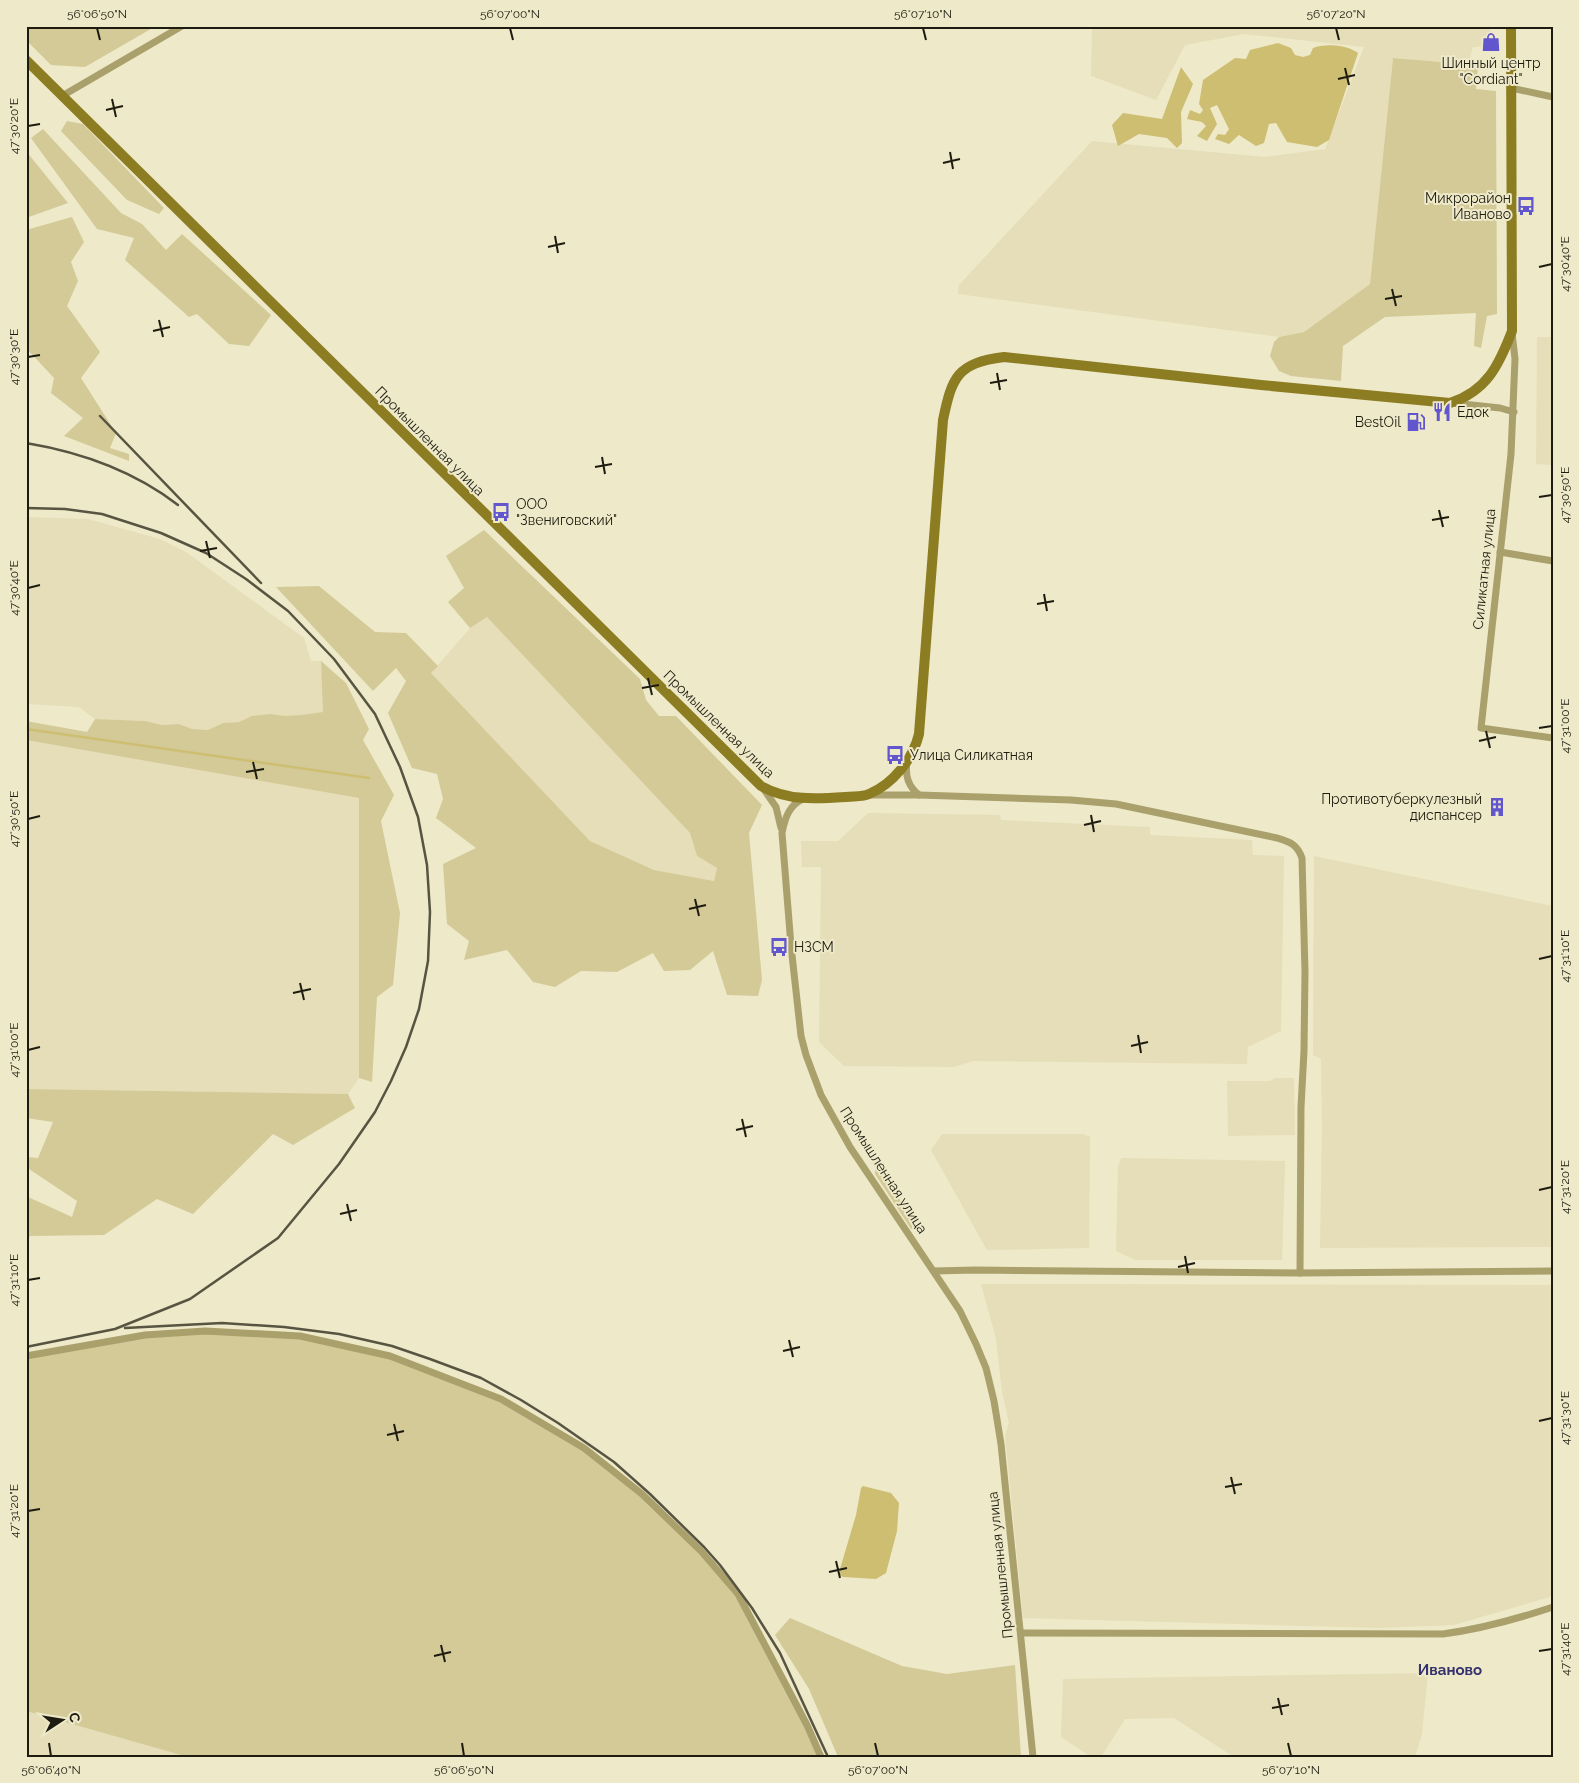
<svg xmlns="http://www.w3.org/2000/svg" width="1579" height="1783" font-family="Raleway,sans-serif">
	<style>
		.built { fill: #e5deb8 }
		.green { fill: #d3ca98 }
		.water { fill: #cdbe72 }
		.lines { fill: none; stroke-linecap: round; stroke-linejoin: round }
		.stream { stroke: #cdbe72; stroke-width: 2.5 }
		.street { stroke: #aaa06c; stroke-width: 7 }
		.secondary { stroke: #8c7c22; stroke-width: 10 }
		.rail { stroke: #575442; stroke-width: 2.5 }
		.ticks { fill: none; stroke: #1e1c10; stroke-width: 2 }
		.labels { text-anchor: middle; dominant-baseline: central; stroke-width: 4; stroke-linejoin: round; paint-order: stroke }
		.poi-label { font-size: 14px; fill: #1e1c10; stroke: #eee9c9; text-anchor: start }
		.street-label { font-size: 14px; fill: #1e1c10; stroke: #eee9c9 }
		.neighbourhood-label { font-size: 15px; font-weight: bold; fill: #36326e; stroke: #eee9c9 }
		.neatline { fill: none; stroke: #1e1c10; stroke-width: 2 }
		.ticks-label { font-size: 12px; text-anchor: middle; fill: #1e1c10 }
	</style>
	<rect width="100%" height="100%" fill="#eee9c9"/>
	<g class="built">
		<path d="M1092 26H1490L1491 46 1473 47 1468 64 1393 58 1370 284 1304 332 1279 337 958 294 959 285 1092 141 1265 157 1325 149 1364 47 1244 34 1185 45 1156 100 1091 76Z"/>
		<path d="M1537 337H1553V465L1536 464Z"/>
		<path d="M26 517 88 519 160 539 186 552 304 638 311 661H321L324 712 301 715 285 716 270 714 253 716 239 722 223 723 208 730 192 729 179 724 162 725 145 721 95 719 79 707 26 704Z"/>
		<path d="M487 617 690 833 697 856 717 868 714 881 654 870 590 841 431 673 470 628Z"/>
		<path d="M26 740 359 798V1078L348 1094 26 1089Z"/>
		<path d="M868 813 1000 815 1001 820 1150 827V835L1252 840 1253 855 1284 856 1281 1031 1248 1047 1247 1064 973 1061 954 1067 844 1066 819 1042 821 867H802L801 841H838Z"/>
		<path d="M1314 856 1553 906V1247L1320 1248 1322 1128 1321 1059 1313 1055Z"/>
		<path d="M1275 1078H1294L1295 1135 1228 1136 1227 1081H1270Z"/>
		<path d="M942 1134H1083L1090 1137 1089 1248 987 1250 931 1150Z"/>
		<path d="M1121 1158 1285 1161 1282 1260H1135L1116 1251 1118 1167Z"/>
		<path d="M981 1284 1553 1285V1596L1454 1625 1378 1628 1023 1618 1005 1435 1009 1423 1002 1392 996 1339Z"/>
		<path d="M1428 1673 1422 1734 1415 1757H1234L1174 1718 1125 1719 1101 1757H1091L1061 1737 1063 1679Z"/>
		<path d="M26 1711 188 1757H26Z"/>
	</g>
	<g class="green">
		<path d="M26 26H156L85 67 51 65 26 40Z"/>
		<path d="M1393 58 1478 65 1476 89 1496 91 1497 314 1487 316 1481 348 1474 346 1476 313 1385 317 1343 346 1341 381 1291 376 1279 371 1270 356 1274 342 1279 337 1304 332 1370 284Z"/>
		<path d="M67 121 83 124 164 208 159 214 127 200 61 131Z"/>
		<path d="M43 129 121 213 142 224 166 250 182 234 271 315 249 346 229 344 197 314 189 317 125 260 134 238 97 229 31 138Z"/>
		<path d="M26 151 68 203 26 218Z"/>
		<path d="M72 217 84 242 71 262 78 281 67 306 100 352 81 378 116 433 110 448 129 454V461L64 436 83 418 51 393 54 378 26 348V230Z"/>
		<path d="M484 530 640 679 646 700 659 716H676L762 805 749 833 762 980 758 996 727 995 713 951 690 970 664 971 653 953 617 972 581 971 555 987 533 982 507 950 464 960 469 941 447 924 443 864 476 848 436 818 443 799 437 774 412 768 388 713 406 681 396 668 373 691 276 587 319 586 375 632 406 633 438 666 431 673 590 841 654 870 714 881 717 868 697 856 690 833 487 617 470 628 448 602 464 588 446 556Z"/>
		<path d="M321 661 346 683 369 729 363 740 394 795 381 821 400 913 393 985 377 997 372 1082 359 1078V798L26 740V721L87 732 95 719 145 721 162 725 179 724 192 729 208 730 223 723 239 722 252 716 270 714 285 716 301 715 323 712Z"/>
		<path d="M26 1089 348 1094 355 1108 293 1145 273 1134 193 1214 157 1199 104 1235 30 1236 26 1245V1196L72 1217 77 1201 26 1167V1157L38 1158 53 1122 26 1118Z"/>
		<path d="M880 1168 918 1228 916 1230 911 1229 875 1174V1169Z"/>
		<path d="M205 1331 300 1336 390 1356 501 1399 584 1448 642 1494 738 1594 821 1757H188L26 1711V1356L145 1335Z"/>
		<path d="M790 1618 902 1666 947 1674 1015 1665 1021 1757H838L809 1689 775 1635Z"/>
	</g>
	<g class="water">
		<path d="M1278 43 1291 48 1295 55 1303 57 1310 55 1313 48C1325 43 1348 45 1358 53L1329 140 1317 147 1287 142 1276 123 1269 124 1264 143 1256 146 1239 135 1229 144 1215 139 1218 134 1225 135 1229 129 1217 105 1210 108 1217 124 1207 141 1197 136 1206 126 1202 122 1187 119 1190 110 1200 114 1203 110 1199 104 1203 80 1235 58 1246 59 1250 50Z"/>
		<path d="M1181 67 1193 84 1181 112 1182 143 1177 148 1167 138 1139 134 1118 146 1112 125 1123 113 1162 119Z"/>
		<path d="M863 1486 891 1493 899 1503 897 1531 886 1573 876 1579 843 1577 840 1575V1569L856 1515 861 1488Z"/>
	</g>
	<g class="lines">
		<path class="stream" d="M26 729 369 778"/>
		<g class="street">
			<path d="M1511 88 1553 97"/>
			<path d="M62 96 182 26"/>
			<path d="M1512 333 1515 359 1511 454 1481 728 1553 738"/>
			<path d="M1453 403 1500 408 1514 412"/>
			<path d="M1500 552 1553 561"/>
			<path d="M907 762C905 776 908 786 919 795"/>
			<path d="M763 788 776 807 781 828"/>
			<path d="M870 795H919L1071 800 1116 804 1277 838C1290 842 1297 844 1302 858L1305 972 1304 1051 1301 1107 1300 1273"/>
			<path d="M803 799C789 805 785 818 782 833L791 946 801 1036 806 1055 821 1095 850 1147 960 1311 976 1344 986 1368 994 1401 1001 1444 1033 1757"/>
			<path d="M934 1271 975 1270 1300 1273 1553 1271"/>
			<path d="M26 1356 145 1335 205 1331 300 1336 390 1356 501 1399 584 1448 642 1494 701 1551 738 1594 807 1725 821 1757"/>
			<path d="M1021 1633 1443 1634C1481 1629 1517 1619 1553 1607"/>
		</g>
		<path class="secondary" d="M26 60 761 786C788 801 816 799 846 797 854 796 863 797 869 794 893 784 913 759 919 734L943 420C952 377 957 363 1004 357L1261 385 1450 403C1487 391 1499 365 1512 331L1511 26"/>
		<g class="rail">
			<path d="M100 416 261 583"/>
			<path d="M26 443C80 452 134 471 178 505"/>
			<path d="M26 508 65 509 102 514 161 533 206 553 246 579 288 611 334 659 375 714 400 767 418 817 427 865 430 912 428 961 419 1009 406 1047 391 1081 375 1112 339 1164 278 1238 190 1299 115 1329 26 1347"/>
			<path d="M125 1328 222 1323 284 1327 339 1334 392 1346 430 1359 481 1378 521 1400 558 1423 614 1462 650 1494 704 1547 720 1565 752 1608 780 1653 828 1757"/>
		</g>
	</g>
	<path class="ticks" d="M97 28 100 40M510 28 513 40M923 28 926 40M1336 28 1339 40M1345 68 1349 85M1338 79 1355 75M112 99 116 117M106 110 123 106M28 126 40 124M950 152 953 169M943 163 960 159M555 236 558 253M548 247 565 243M1539 267 1552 264M1392 289 1396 306M1385 299 1402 296M159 320 163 337M153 331 170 327M28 357 40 355M997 373 1000 390M990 383 1007 380M602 457 605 474M595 467 612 464M1539 497 1552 495M1439 510 1443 527M1432 520 1449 517M206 541 210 558M200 551 217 548M28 588 40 585M1044 594 1047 611M1037 604 1054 601M648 678 652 695M642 688 659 685M1539 728 1552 726M1486 731 1490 748M1479 741 1496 737M253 762 257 779M246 772 264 769M1091 815 1094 832M28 819 40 816M1084 825 1101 821M695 899 699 916M689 909 706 905M1539 959 1552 956M300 983 304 1000M293 993 311 989M1138 1035 1141 1053M1131 1046 1148 1042M28 1050 40 1047M742 1119 746 1137M736 1130 753 1126M1539 1190 1552 1187M347 1204 351 1221M340 1214 357 1210M1185 1256 1188 1273M1178 1267 1195 1263M28 1280 40 1278M789 1340 793 1357M783 1351 800 1347M1539 1421 1552 1418M394 1424 398 1441M387 1435 404 1431M1231 1477 1235 1494M1225 1487 1242 1484M28 1511 40 1509M836 1561 840 1578M829 1572 847 1568M441 1645 445 1662M1539 1651 1552 1649M434 1656 451 1652M1278 1698 1282 1715M1272 1708 1289 1705M49 1743 51 1756M462 1743 464 1756M875 1743 878 1756M1288 1743 1291 1756"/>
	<defs>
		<g id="shop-bare" transform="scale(1.5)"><path d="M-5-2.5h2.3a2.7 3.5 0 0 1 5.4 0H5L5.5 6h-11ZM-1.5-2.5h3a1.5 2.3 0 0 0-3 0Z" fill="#6156ce" stroke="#eee9c9" stroke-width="2.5" paint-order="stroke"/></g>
		<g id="bus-bare" transform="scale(1.5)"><path d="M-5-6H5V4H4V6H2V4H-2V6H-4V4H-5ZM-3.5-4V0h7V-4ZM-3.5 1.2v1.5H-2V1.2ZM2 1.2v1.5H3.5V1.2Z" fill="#6156ce" stroke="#eee9c9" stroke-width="2.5" paint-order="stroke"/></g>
		<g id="restaurant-bare" transform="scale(1.5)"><path d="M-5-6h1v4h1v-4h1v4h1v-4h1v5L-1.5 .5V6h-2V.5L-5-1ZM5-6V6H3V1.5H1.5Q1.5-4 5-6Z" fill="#6156ce" stroke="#eee9c9" stroke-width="2.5" paint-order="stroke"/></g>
		<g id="fuel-bare" transform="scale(1.5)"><path d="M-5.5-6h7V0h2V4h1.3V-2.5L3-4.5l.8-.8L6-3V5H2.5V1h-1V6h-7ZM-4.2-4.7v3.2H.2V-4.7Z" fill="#6156ce" stroke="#eee9c9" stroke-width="2.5" paint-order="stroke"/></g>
		<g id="building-bare" transform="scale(1.5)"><path d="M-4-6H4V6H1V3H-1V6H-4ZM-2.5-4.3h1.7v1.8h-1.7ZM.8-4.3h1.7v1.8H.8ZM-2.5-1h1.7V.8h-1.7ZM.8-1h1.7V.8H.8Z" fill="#6156ce" stroke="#eee9c9" stroke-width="2.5" paint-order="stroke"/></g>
	</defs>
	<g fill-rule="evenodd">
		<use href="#shop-bare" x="1491" y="42"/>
		<use href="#bus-bare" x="1526" y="206"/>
		<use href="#restaurant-bare" x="1442" y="412"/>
		<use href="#fuel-bare" x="1416" y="422"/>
		<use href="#bus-bare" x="501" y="512"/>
		<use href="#bus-bare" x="895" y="755"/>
		<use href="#building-bare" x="1497" y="807"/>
		<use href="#bus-bare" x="779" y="947"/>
	</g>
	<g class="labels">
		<g class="poi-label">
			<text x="1491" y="63" text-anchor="middle">Шинный центр<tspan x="1491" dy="16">"Cordiant"</tspan></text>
			<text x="1511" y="198" text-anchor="end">Микрорайон<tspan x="1511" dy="16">Иваново</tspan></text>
			<text x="1457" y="412">Едок</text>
			<text x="1401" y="422" text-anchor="end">BestOil</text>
			<text x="516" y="504">ООО<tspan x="516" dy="16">"Звениговский"</tspan></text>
			<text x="910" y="755">Улица Силикатная</text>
			<text x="1482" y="799" text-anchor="end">Противотуберкулезный<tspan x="1482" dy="16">диспансер</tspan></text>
			<text x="794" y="947">НЗСМ</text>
		</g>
		<g class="street-label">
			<text transform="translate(430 441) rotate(45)">Промышленная улица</text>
			<text transform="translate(1484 569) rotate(-84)">Силикатная улица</text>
			<text transform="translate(719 724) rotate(44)">Промышленная улица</text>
			<text transform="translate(884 1170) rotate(57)">Промышленная улица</text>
			<text transform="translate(1000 1565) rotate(-96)">Промышленная улица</text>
		</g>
		<g class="neighbourhood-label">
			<text x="1450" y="1670">Иваново</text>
		</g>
	</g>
	<rect width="1579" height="1783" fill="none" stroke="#eee9c9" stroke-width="55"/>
	<g transform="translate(62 1720) rotate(78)" stroke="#eee9c9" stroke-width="4" paint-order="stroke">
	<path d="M0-4L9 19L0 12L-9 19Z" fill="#1e1c10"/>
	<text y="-8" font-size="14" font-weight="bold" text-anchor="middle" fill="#1e1c10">С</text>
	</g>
	<rect x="28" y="28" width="1524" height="1728" class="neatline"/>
	<g class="ticks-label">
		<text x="97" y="18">56°06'50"N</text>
		<text x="510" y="18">56°07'00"N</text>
		<text x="923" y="18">56°07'10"N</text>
		<text x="1336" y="18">56°07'20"N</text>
		<text transform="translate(14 126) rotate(-90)" y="4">47°30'20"E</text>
		<text transform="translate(1565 264) rotate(-90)" y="4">47°30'40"E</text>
		<text transform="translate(14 357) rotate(-90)" y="4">47°30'30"E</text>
		<text transform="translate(1565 495) rotate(-90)" y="4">47°30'50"E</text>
		<text transform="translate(14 588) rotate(-90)" y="4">47°30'40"E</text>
		<text transform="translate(1565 726) rotate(-90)" y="4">47°31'00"E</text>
		<text transform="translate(14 819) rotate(-90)" y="4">47°30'50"E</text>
		<text transform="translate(1565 956) rotate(-90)" y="4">47°31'10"E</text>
		<text transform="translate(14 1050) rotate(-90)" y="4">47°31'00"E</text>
		<text transform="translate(1565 1187) rotate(-90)" y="4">47°31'20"E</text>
		<text transform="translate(14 1280) rotate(-90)" y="4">47°31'10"E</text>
		<text transform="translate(1565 1418) rotate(-90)" y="4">47°31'30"E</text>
		<text transform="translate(14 1511) rotate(-90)" y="4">47°31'20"E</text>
		<text transform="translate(1565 1649) rotate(-90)" y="4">47°31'40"E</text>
		<text x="51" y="1774">56°06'40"N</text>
		<text x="464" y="1774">56°06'50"N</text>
		<text x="878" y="1774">56°07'00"N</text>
		<text x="1291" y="1774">56°07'10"N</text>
	</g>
</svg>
